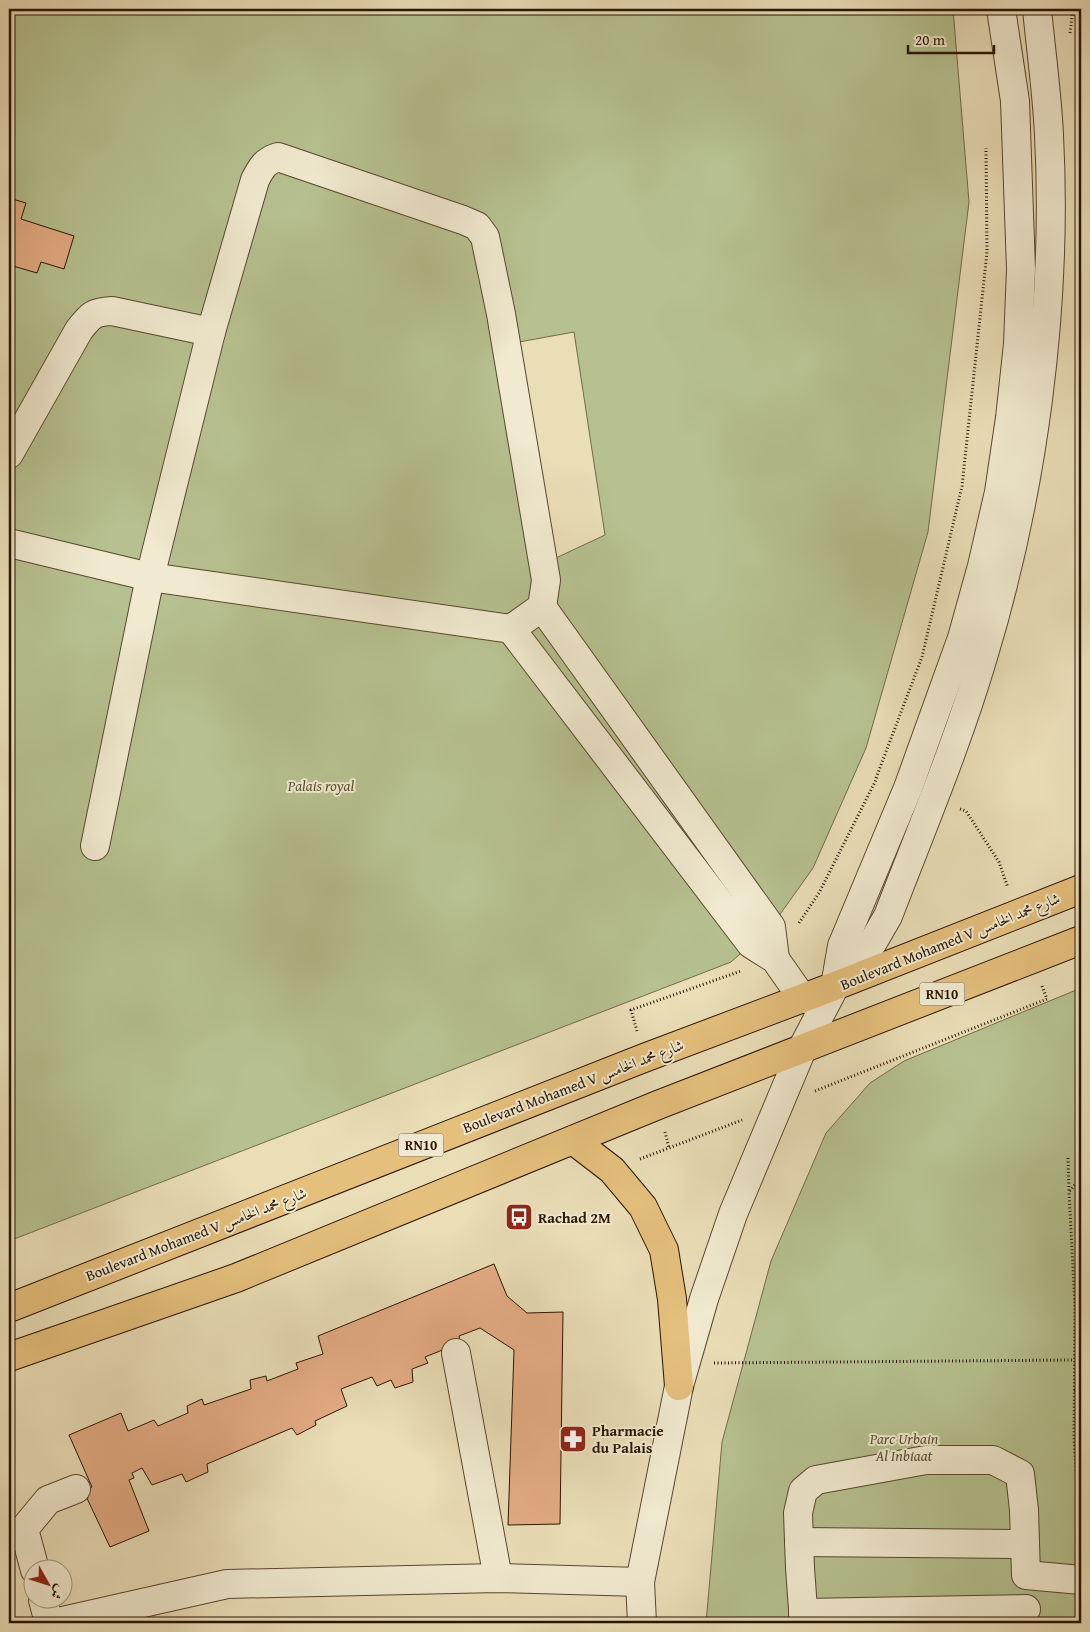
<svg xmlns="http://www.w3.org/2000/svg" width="1090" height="1632" font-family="'Gentium Book Plus',Amiri,serif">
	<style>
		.green { fill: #b6c18f; stroke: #706b48; fill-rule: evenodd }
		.building { fill: #e4ac85; stroke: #291501 }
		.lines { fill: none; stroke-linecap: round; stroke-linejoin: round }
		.minor-casing { stroke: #59472e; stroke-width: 30 }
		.major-casing { stroke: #291501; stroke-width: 30 }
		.path { stroke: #291501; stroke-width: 3; stroke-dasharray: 1 2.5; stroke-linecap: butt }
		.minor { stroke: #f1ead0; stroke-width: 28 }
		.major { stroke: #e5bf7c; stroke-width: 28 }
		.labels { text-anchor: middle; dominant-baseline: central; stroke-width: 4; stroke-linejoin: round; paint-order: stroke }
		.shield { fill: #f1ead0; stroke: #65553f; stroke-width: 1 }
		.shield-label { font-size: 14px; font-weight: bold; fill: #291501 }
		.park-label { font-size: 15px; font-style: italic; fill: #5a5133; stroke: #f1ead0 }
		.street-label { font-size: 15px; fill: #291501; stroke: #f1ead0 }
		.poi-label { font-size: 15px; font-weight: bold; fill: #291501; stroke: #f1ead0; text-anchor: start }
	</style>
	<rect width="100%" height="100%" fill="#eadeb7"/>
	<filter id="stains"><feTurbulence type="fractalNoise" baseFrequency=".004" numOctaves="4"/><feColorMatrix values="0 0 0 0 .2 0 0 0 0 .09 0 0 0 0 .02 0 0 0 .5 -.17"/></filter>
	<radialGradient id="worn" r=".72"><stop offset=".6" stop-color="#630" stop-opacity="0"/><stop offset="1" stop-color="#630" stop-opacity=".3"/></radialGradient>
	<g class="green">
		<path d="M9 9H953L969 202 928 532 866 748 813 868 771 927 731 962 9 1241ZM574 332 605 535 543 564 508 344Z"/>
		<path d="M1081 988V1623H706L722 1442 771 1261 826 1133 870 1083 904 1061Z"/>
	</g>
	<g class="building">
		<path d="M9 198 26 203 21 219 74 236 64 269 41 262 37 273 13 266 11 271 9 270Z"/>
		<path d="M494 1264 507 1296 527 1313 563 1312 560 1524 508 1525 514 1350 480 1328 459 1336 460 1343 425 1357 428 1363 412 1369 413 1382 395 1388 391 1380 377 1386 372 1377 341 1389 347 1406 315 1421 316 1425 297 1435 292 1428 207 1464 208 1472 186 1482 182 1474 152 1485 142 1468 132 1473 134 1478 129 1480 149 1531 110 1547 84 1492 92 1487 69 1435 121 1413 128 1431 154 1420 158 1426 188 1413 187 1406 202 1399 204 1405 251 1389 250 1380 266 1376 267 1381 298 1369 296 1363 323 1354 318 1336Z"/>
	</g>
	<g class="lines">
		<g class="minor-casing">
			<g id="minor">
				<path d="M9 454 79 330C91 315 93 312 112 311L211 332"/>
				<path d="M9 543 150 577 511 629 751 944 775 959 803 999"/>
				<path d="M542 607 771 927 775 959"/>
				<path d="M95 846 150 577 211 332 255 180C261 168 265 161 278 157L463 220 477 226 485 237 501 314 546 580 542 607 511 629"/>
				<path d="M835 986 842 946 908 788 962 638 982 566 999 492 1010 418 1018 344 1021 269 1015 101 1001 9"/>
				<path d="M456 1353 498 1578"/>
				<path d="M799 1542 1025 1544"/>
				<path d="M35 1570 24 1529 48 1500 76 1489"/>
				<path d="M43 1600 49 1623"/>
				<path d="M803 1613 1026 1609"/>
				<path d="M54 1623 227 1584 498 1578 640 1582"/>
				<path d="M642 1623 640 1582 679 1386 704 1299 733 1214 803 1047 835 986 855 965 873 942 888 916C921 830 957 745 983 657 1033 492 1058 307 1049 135 1047 93 1041 51 1037 9"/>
				<path d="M804 1623 800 1568 798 1513 803 1491 816 1480 926 1460H993L1020 1474 1024 1510 1026 1575 1081 1580"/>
			</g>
		</g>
		<g class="major-casing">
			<g id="major">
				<path d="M573 1140 612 1170 643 1207 664 1250 672 1299 679 1386"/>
				<path d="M9 1308 644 1058 835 986 1081 889"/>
				<path d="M9 1357 236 1278 658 1105 1081 940"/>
			</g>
		</g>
		<g class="path">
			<path d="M1070 33 1073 9"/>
			<path d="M876 778 922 657 962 486 987 252 986 148"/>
			<path d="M960 809 966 811 999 862 1008 888"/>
			<path d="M799 923 819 893 877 778"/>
			<path d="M637 1031 631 1010 741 971"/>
			<path d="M815 1091 1047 999 1042 986"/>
			<path d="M665 1132 669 1148"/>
			<path d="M1068 1158 1069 1191"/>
			<path d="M640 1159 742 1120"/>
			<path d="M1075 1307 1081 1302"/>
			<path d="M714 1363 1074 1360"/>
			<path d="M1074 1390H1081"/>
			<path d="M1081 1551 1074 1437 1075 1307 1069 1192 1081 1177"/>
		</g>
		<use href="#minor" class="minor"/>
		<use href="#major" class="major"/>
	</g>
	<defs>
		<g id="bus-square" transform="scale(1.4375)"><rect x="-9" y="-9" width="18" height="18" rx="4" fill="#8f2418" stroke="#f1ead0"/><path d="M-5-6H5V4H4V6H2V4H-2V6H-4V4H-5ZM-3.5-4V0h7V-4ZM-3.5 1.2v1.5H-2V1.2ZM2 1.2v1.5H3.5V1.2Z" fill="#fff"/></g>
		<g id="pharmacy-square" transform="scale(1.4375)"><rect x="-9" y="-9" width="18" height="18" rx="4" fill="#8f2418" stroke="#f1ead0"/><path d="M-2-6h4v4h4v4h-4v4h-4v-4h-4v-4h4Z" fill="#fff"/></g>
	</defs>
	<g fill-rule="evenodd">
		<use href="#bus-square" x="519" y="1217"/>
		<use href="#pharmacy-square" x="573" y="1439"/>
	</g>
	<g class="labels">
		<g class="shield">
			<rect x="919.5" y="982.5" width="45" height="23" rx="4"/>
			<rect x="398.5" y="1133.5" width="45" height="23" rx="4"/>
		</g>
		<g class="shield-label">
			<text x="942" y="994">RN10</text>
			<text x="421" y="1145">RN10</text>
		</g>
		<g class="park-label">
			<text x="321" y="785">Palais royal</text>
			<text x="904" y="1438">Parc Urbain<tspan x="904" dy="17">Al Inbiaat</tspan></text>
		</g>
		<g class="street-label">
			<text transform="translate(950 941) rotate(-22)">Boulevard Mohamed V شارع محمد الخامس</text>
			<text transform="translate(573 1086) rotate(-21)">Boulevard Mohamed V شارع محمد الخامس</text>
			<text transform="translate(196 1234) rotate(-21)">Boulevard Mohamed V شارع محمد الخامس</text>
		</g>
		<g class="poi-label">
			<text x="538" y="1217">Rachad 2M</text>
			<text x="592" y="1430">Pharmacie<tspan x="592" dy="17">du Palais</tspan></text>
		</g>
	</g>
	<rect width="1090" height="1632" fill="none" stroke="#eadeb7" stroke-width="30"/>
	<rect x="10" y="10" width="1070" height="1612" fill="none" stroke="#291501" stroke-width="2.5"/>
	<rect x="15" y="15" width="1060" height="1602" fill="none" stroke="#291501"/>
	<g transform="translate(48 1584) rotate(129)"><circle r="24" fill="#f1ead0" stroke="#a1957d"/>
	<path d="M0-4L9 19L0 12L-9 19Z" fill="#8f2418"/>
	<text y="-8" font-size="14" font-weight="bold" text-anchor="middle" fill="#291501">ش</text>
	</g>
	<path d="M908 45v8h86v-8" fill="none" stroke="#291501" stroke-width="2.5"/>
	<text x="915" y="45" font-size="15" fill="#291501" stroke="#f1ead0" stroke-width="4" paint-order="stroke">20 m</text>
	<rect width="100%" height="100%" filter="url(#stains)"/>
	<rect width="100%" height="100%" fill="url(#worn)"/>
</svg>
